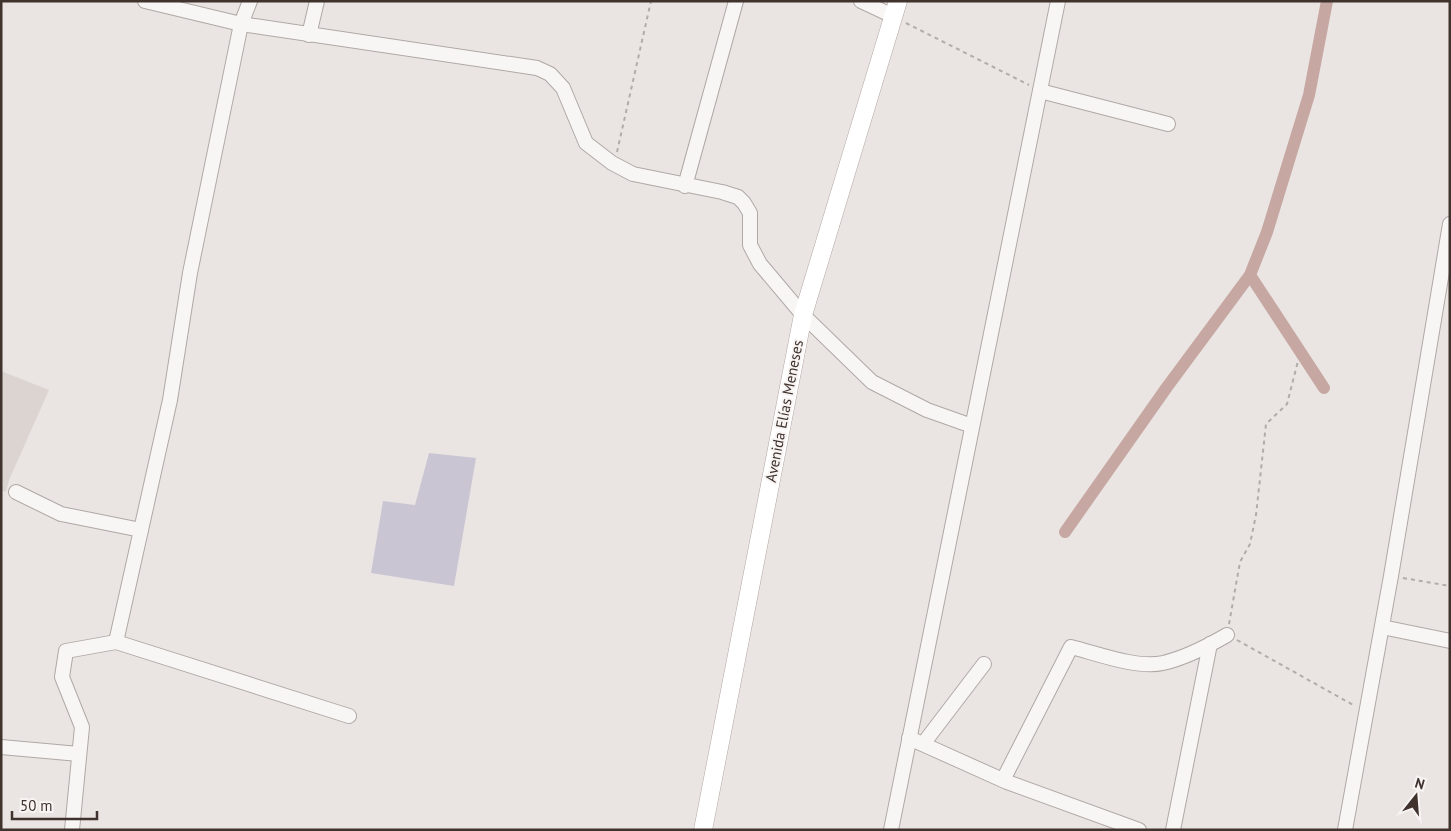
<svg xmlns="http://www.w3.org/2000/svg" width="1451" height="831" font-family="'PT Sans',sans-serif">
	<style>
		.built { fill: #dbd4d1 }
		.green { fill: #cac5d3 }
		.lines { fill: none; stroke-linecap: round; stroke-linejoin: round }
		.canal { stroke: #c6a7a2; stroke-width: 12 }
		.minor-casing { stroke: #b0a8a5; stroke-width: 16 }
		.major-casing { stroke: #b4a7a4; stroke-width: 19 }
		.path { stroke: #b2aca9; stroke-width: 2; stroke-dasharray: 4 4; stroke-linecap: butt }
		.minor { stroke: #f8f6f5; stroke-width: 14 }
		.major { stroke: #fff; stroke-width: 18 }
		.labels { text-anchor: middle; dominant-baseline: central; stroke-width: 4; stroke-linejoin: round; paint-order: stroke }
		.street-label { font-size: 15px; fill: #40322d; stroke: #f7f4f3 }
	</style>
	<rect width="100%" height="100%" fill="#eae5e3"/>
	<path class="built" d="M1 371 49 390 9 480 6 492 1 490Z"/>
	<path class="green" d="M429 453 476 458 454 586 371 573 383 501 415 505Z"/>
	<g class="lines">
		<g class="canal">
			<path d="M1250 275 1324 388"/>
			<path d="M1065 532 1167 387 1250 275 1267 232 1309 95 1327 1"/>
		</g>
		<g class="minor-casing">
			<g id="minor">
				<path d="M145 1 241 24 537 68 550 74 563 88 586 143 612 163 633 174 722 192 738 197 744 203 750 213V245L760 264 803 315 872 382 927 410 972 426"/>
				<path d="M861 1 893 16"/>
				<path d="M309 35 317 1"/>
				<path d="M1040 91 1168 124"/>
				<path d="M685 186 736 1"/>
				<path d="M16 492 61 514 141 530"/>
				<path d="M1382 627 1450 641"/>
				<path d="M116 642 170 400 190 273 241 24 250 1"/>
				<path d="M909 738 1007 782 1139 830"/>
				<path d="M923 744 984 664"/>
				<path d="M1 747 79 754"/>
				<path d="M1003 780 1071 647C1096 653 1137 669 1163 663 1185 658 1208 646 1227 635"/>
				<path d="M72 830 82 727 62 677 66 651 116 642 349 716"/>
				<path d="M891 830 1058 1"/>
				<path d="M1173 830 1210 644"/>
				<path d="M1345 830 1391 576 1450 224"/>
			</g>
		</g>
		<g class="major-casing">
			<path id="major" d="M703 830 803 315 898 1"/>
		</g>
		<g class="path">
			<path d="M906 23 1029 85"/>
			<path d="M617 152 651 1"/>
			<path d="M1403 578 1450 586"/>
			<path d="M1229 624 1240 562 1250 544 1256 515 1266 424 1287 404 1298 361"/>
			<path d="M1237 640 1355 706"/>
		</g>
		<use href="#minor" class="minor"/>
		<use href="#major" class="major"/>
	</g>
	<g class="labels">
		<g class="street-label">
			<text transform="translate(784 411) rotate(-79)">Avenida Elías Meneses</text>
		</g>
	</g>
	<rect width="1451" height="831" fill="none" stroke="#40322d" stroke-width="5"/>
	<g transform="translate(1416 796) rotate(17)" stroke="#f7f4f3" stroke-width="4" paint-order="stroke">
	<path d="M0-4L9 19L0 12L-9 19Z" fill="#40322d"/>
	<text y="-8" font-size="14" font-weight="bold" text-anchor="middle" fill="#40322d">N</text>
	</g>
	<path d="M12 811v8h85v-8" fill="none" stroke="#40322d" stroke-width="2.5"/>
	<text x="20" y="811" font-size="15" fill="#40322d" stroke="#f7f4f3" stroke-width="4" paint-order="stroke">50 m</text>
</svg>
